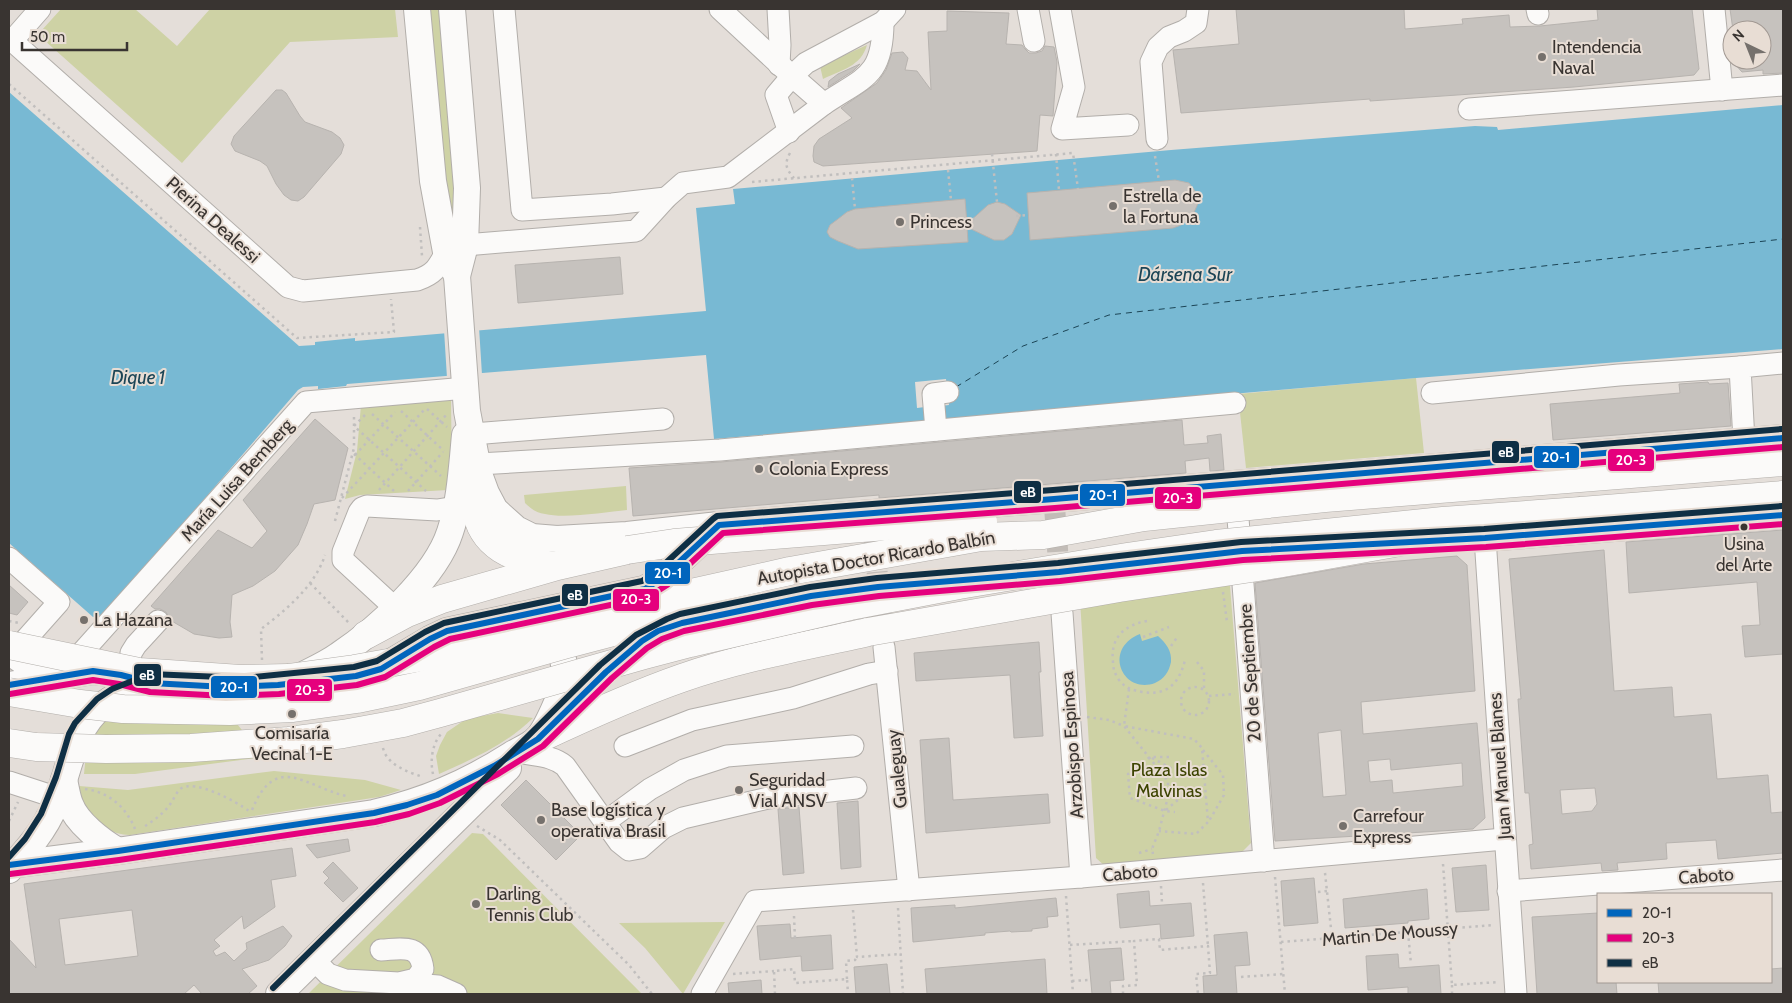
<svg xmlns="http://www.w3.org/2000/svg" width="1792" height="1003" font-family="Cabin,sans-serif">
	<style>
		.green { fill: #ced2a5 }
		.water { fill: #78b9d3 }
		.pier { fill: #e4ded9 }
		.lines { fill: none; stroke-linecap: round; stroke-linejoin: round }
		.ferry { stroke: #1c4556; stroke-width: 1; stroke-dasharray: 6 5; stroke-linecap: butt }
		.building { fill: #c6c2be; stroke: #b7b3af; fill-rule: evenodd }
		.minor-tunnel { stroke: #c2bcb7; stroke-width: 21; stroke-dasharray: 21 11; stroke-linecap: butt }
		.major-tunnel { stroke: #c2bcb7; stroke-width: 26; stroke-dasharray: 26 13; stroke-linecap: butt }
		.minor-casing { stroke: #b2aeaa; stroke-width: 23 }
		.major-casing { stroke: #b2aeaa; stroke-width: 28 }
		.highway-casing { stroke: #b2aeaa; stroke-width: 29 }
		.path { stroke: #c1bfbe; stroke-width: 2.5; stroke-dasharray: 2.5 4; stroke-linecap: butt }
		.minor { stroke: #fbfaf9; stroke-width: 21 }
		.major { stroke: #fbfaf9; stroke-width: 26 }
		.highway { stroke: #fbfaf9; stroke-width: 28 }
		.highway-bridge-casing { stroke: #b2aeaa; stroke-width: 29; stroke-linecap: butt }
		.path-bridge { stroke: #c1bfbe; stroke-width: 2.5; stroke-dasharray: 2.5 4; stroke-linecap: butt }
		.highway-bridge { stroke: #fbfaf9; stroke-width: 28 }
		.bus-1-casing { stroke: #e8ddd4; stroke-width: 10 }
		.bus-2-casing { stroke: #e8ddd4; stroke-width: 10 }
		.bus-3-casing { stroke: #e8ddd4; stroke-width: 10 }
		.bus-1 { stroke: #0065bd; stroke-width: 6 }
		.bus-2 { stroke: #e5007d; stroke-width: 6 }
		.bus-3 { stroke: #0f2f44; stroke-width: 6 }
		.poi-dot { fill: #75706c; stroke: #e8ddd4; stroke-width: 2 }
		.bus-dot { fill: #393431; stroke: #e8ddd4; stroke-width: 2 }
		.labels { text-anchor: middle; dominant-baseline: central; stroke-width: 4; stroke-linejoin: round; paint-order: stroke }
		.bus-label { font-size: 17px; fill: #393431; stroke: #e8ddd4 }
		.poi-label { font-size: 18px; fill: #393431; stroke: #e8ddd4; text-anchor: start }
		.street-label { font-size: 18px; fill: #393431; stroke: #e8ddd4 }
		.park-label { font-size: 18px; fill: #3c4301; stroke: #e8ddd4 }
		.water-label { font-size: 19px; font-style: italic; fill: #1c4556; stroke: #e8ddd4 }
		.line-badge { stroke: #e8ddd4; stroke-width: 2 }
		.badge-label { font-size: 14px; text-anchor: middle; font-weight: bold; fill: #fff }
	</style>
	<rect width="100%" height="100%" fill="#e4ded9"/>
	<g class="green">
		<path d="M61 9H135L177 46 210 9H395L398 37 290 42 182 163 44 40 42 30Z"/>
		<path d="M426 9H448L455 125 454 254Z"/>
		<path d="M867 45C861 66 842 70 823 79L820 66Z"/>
		<path d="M1416 378 1424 453 1246 468 1238 394Z"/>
		<path d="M451 398 452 483 448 490 360 495 345 499 357 451 361 405Z"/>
		<path d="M626 486 627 510C606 512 565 519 545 514 537 513 531 509 525 503L524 495Z"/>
		<path d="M1229 574 1251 843 1242 852 1106 867 1096 858 1080 600Z"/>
		<path d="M107 712 234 720 263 757 135 774H84L87 745Z"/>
		<path d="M498 713 533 718C507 744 473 759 439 774L436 756 440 745 447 732 466 719Z"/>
		<path d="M274 771 365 780 401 790 379 797 130 835C112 835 100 825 85 815L79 786 128 790Z"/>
		<path d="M472 833 483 834 642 994H308Z"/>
		<path d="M725 922 683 994 645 948 619 923Z"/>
	</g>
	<g class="water">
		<path d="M9 92 299 346 315 345V342L355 338V341L706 311 696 208 735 204 733 189 1171 150 1475 126 1497 127 1498 130 1783 105V349L1416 378 943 419 941 406 949 405 946 379 915 382 917 408 925 407 926 421 714 439 706 355 347 384 346 386 318 389V386L303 387 298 390 103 617H93L9 543Z"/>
		<path d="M1140 634 1142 641 1158 636C1166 643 1172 651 1171 662 1169 672 1164 679 1155 683 1123 695 1102 649 1140 634Z"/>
	</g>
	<path class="pier" d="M479 327 482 375 447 378 444 330Z"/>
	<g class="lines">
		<path class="ferry" d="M956 387 1023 346 1109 315 1783 239"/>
	</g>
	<g class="building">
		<path d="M1236 9H1404L1405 29 1463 24 1462 19 1509 15 1510 27 1540 26 1598 20 1597 9H1692L1699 69 1694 75 1574 87 1370 101V99L1181 113 1173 50 1239 44Z"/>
		<path d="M1730 9H1783V73L1763 74V70L1742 72 1732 61 1762 60V30H1733Z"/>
		<path d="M947 11 1009 13 1006 44 1022 45 1025 49 1029 53H1036L1042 51 1045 46 1054 47 1057 62 1053 116 1040 115 1037 151 823 166 814 162 813 156 814 146 819 139 852 118 841 108 877 83 886 70 892 53 903 52 908 58 905 70 917 71 931 90 928 32 947 31Z"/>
		<path d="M860 64 853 71 828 87 829 81 838 74Z"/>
		<path d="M276 90H282L286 93 300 116 305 122 332 132 340 138 344 145 341 154 304 197 298 201 291 200 284 195 276 184 267 166 260 161 235 151 231 144 234 136Z"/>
		<path d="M1175 180 1189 183 1195 191 1199 201 1192 217 1181 225 1173 228 1030 240 1027 193Z"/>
		<path d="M965 199 967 224 988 205 997 202 1005 204 1021 215 1012 234 1004 240H994L967 227 968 242 858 249 838 241 830 237 827 232 830 225 838 219 847 212 855 209Z"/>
		<path d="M620 257 623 294 518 303 515 265Z"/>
		<path d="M1708 382 1709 384 1728 383 1731 426 1553 440 1550 404 1680 393 1679 384Z"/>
		<path d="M315 419 348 448 335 500 314 504 307 524 298 545 275 571 253 586 232 595 230 622 232 637 219 638 194 634 170 620 166 612 160 609H155L151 606 218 530 252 548 267 531 243 500Z"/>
		<path d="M1182 420 1184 445 1208 443 1207 436 1221 434 1224 470 1210 471 1209 458 1185 461 1186 473 879 498V495L633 516 629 468 721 462Z"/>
		<path d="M1783 530V654L1745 657 1742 626 1760 625 1757 582 1629 593 1626 542Z"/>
		<path d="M1604 550 1614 691 1672 687 1674 717 1711 714 1717 779 1768 775 1771 813 1783 812V853L1718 859 1716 840 1666 843 1667 859 1617 863 1618 870 1602 871 1601 863 1531 869 1529 845 1533 844 1529 793H1525L1518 699H1521L1509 559ZM1595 788 1597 804 1592 811 1562 814 1560 790Z"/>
		<path d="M1457 556 1467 565 1475 691 1361 702 1363 734 1477 723 1485 818 1473 829 1275 841 1255 583 1364 564ZM1341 730 1346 795 1323 797 1318 733ZM1390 759 1391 770 1462 763 1463 786 1393 793 1392 780 1370 782 1368 761Z"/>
		<path d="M9 585 28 602 17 615 9 613Z"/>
		<path d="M1039 642 1041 672H1039L1043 736 1014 738 1010 675 916 681 914 653Z"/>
		<path d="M949 738 953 800 1048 794 1050 823 926 833 920 740Z"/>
		<path d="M526 780 581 835 556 860 501 805Z"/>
		<path d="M858 801 861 867 841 869 837 803Z"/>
		<path d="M799 807 804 873 783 875 778 809Z"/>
		<path d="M348 839 350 851 317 858 306 845Z"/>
		<path d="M292 848 296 876 271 880 275 907 244 929 242 916 214 940 220 946 213 951 216 956 225 952 234 961 247 949 246 943 283 926 292 936 285 946 269 960 242 969 257 986 248 994H202L194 985 184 994H9V939L36 968 24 884ZM132 910 138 956 65 965 59 919Z"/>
		<path d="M333 862 358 888 343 902 324 883 329 878 323 872Z"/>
		<path d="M1486 865 1489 910 1456 912 1452 868Z"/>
		<path d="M1314 878 1318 923 1284 926 1281 881Z"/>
		<path d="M1427 889 1429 919 1408 921V923L1345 928 1343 899Z"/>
		<path d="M1149 891 1150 906 1191 903 1194 936 1161 939 1160 924 1120 928 1117 894Z"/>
		<path d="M1056 898 1058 916 1047 917 1048 927 1032 929V931L1011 932 1010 931 985 933V935L913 942 911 908 955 905V908Z"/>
		<path d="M1598 913V982H1616L1617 994H1537L1532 917Z"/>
		<path d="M790 924 791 938 831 935 833 969 802 971 801 956 760 960 757 926Z"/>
		<path d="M1247 932 1250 965 1235 966 1237 994H1204L1203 976 1217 975 1214 935Z"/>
		<path d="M1121 948 1124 980 1110 981 1111 994H1092L1088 950Z"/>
		<path d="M1398 954 1399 968 1439 965 1441 994H1408V987L1368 990 1366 956Z"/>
		<path d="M1045 959 1047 994H927L925 969Z"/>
		<path d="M887 964 890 994H856L854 967Z"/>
		<path d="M1783 968V994H1659L1658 982H1771V969Z"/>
		<path d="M761 980 762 994H729L728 983Z"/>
	</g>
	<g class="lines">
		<g class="minor-tunnel">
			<path d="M1054 499 1062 613"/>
			<path d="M874 540 884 644"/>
		</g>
		<g class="major-tunnel">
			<path d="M1388 543 1485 538"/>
			<path d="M613 665 642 641 651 635 682 623 811 596 905 585"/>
		</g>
		<g class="minor-casing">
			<g id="minor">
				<path d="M504 9 522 210 612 204 666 198"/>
				<path d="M720 9 792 76 806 63 883 22 895 9"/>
				<path d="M778 9 780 45 779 65"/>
				<path d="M1028 9 1034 41"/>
				<path d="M1060 9 1074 87 1062 129 1128 125"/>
				<path d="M1537 9 1538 14"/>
				<path d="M1714 9 1722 90"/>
				<path d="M9 38 288 287 303 291 417 280C435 274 438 267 446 252"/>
				<path d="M12 41 40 9"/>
				<path d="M1469 109 1783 85"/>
				<path d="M789 132 776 95 792 76 824 104C864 77 883 77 883 22"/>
				<path d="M1157 139 1151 62 1158 47 1169 37 1184 31 1196 23 1198 9"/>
				<path d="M465 245 636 231 666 198 683 183 728 177 824 104"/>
				<path d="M1432 393 1619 375 1740 367"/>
				<path d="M936 430 933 394 948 392"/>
				<path d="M473 434 663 419"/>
				<path d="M1744 441 1740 367 1783 363"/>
				<path d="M478 464 720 450 1235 403"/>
				<path d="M1236 492 1264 861"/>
				<path d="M1485 538 1516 994"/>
				<path d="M9 558 59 602 11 656 44 679"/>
				<path d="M395 608 343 560V552L359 512 362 508 367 506 437 510 456 507"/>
				<path d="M1062 613 1081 877"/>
				<path d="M884 647 909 890"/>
				<path d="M68 668 306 402 466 388"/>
				<path d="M129 677 131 653 136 645 158 621"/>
				<path d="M625 746 692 720 793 698 869 674 887 671"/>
				<path d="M523 753C538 756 553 756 565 766L619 842 629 850 640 848 663 828 683 818 768 798 856 788"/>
				<path d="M9 782 58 798"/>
				<path d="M605 822 650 789 684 770 727 756 853 746"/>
				<path d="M1508 891 1783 870"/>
				<path d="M314 960 328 974 345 980 399 983 416 979 423 969C420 943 401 949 381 950"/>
				<path d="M401 983 438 986 456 994"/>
				<path d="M702 994 755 901 1081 877 1504 839"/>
			</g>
		</g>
		<g class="major-casing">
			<g id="major">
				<path d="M417 9 433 181 446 252 457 276 467 411 479 474 486 493 495 510 516 529 532 537 557 539 627 535 719 525 1054 499 1783 438"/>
				<path d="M452 9 467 188 465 245 457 276"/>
				<path d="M1485 538 1783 515"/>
				<path d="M393 661 430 639 447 631 645 589 661 579 712 531"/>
				<path d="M303 675C315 669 328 663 339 655 377 630 436 576 450 532 460 503 462 466 465 435"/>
				<path d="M9 685 93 671 114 674"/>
				<path d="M554 723 588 690"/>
				<path d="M64 780C66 788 67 797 70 804 77 823 101 841 118 851"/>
				<path d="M9 865 118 851 374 813C425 801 467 783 511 755 519 750 530 746 537 739 546 730 562 694 564 681 567 662 559 641 544 629"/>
				<path d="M9 870C27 850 45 830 55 805 70 771 72 730 102 706 116 694 134 689 151 683"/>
				<path d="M279 994 508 768"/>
			</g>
		</g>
		<g class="highway-casing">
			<g id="highway">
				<path d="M478 464C477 476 474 490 475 503 479 548 515 559 553 566"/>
				<path d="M1581 511 1783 495"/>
				<path d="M366 635 407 613 442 599 557 566 627 550"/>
				<path d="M538 739C585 717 633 695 682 678 742 657 806 646 868 632"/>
			</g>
		</g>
		<g class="path">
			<path d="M9 84 297 338 394 332 391 299"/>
			<path d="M790 153C784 164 786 169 794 178"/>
			<path d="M1056 154 1059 190"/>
			<path d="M1155 156 1159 181"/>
			<path d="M948 170 951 200"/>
			<path d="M852 178 855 209"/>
			<path d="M752 182 1073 153 1078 189"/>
			<path d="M1016 216 1028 215"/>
			<path d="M966 219H979"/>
			<path d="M420 227 422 256"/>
			<path d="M427 409 447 427"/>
			<path d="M401 411 444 451"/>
			<path d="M372 414 441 476"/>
			<path d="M365 415 354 426 426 491"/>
			<path d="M354 454 394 491"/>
			<path d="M355 455 395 412"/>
			<path d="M379 490 447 414"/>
			<path d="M408 491 443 452"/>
			<path d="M342 498 425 409"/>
			<path d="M335 521 354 448V414"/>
			<path d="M310 583 349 623"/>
			<path d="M1223 592 1227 622"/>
			<path d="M9 621 19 623"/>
			<path d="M1147 621C1124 625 1110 638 1113 662 1113 669 1115 674 1119 680 1125 688 1132 690 1142 692 1167 696 1179 684 1185 660"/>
			<path d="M1143 637 1169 627"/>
			<path d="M1171 646 1178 636"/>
			<path d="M262 660 261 629C286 610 315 586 325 555"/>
			<path d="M1197 662 1204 671V689"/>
			<circle cx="1195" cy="701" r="14"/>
			<path d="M1129 689 1124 726 1194 739 1202 748 1208 822 1196 834 1159 831"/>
			<path d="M1209 696 1235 694"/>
			<path d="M1087 717 1109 720 1124 726 1168 781V797L1159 831 1152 849 1153 854"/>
			<path d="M383 748C387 765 408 772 423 777"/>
			<path d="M1203 750 1223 775 1224 795 1209 821"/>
			<path d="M1169 757H1150L1128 774 1130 798 1165 811 1175 812"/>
			<path d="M1152 758 1186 776 1204 770"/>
			<path d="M433 774C430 761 432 744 441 734"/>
			<path d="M85 789C109 792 126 807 135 829"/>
			<path d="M252 810C276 752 304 786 346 796"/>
			<path d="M1166 810 1186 793 1206 797"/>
			<path d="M9 821 18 802"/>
			<path d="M145 826C155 820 165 812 171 803 174 799 176 793 180 789 194 778 237 802 249 811"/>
			<path d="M477 826 500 840 629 965 652 994"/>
			<path d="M1139 853 1152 849"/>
			<path d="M1443 864 1452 985 1499 982"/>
			<path d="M1325 873 1332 938"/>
			<path d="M1275 877 1285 994"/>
			<path d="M1203 883 1208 946"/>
			<path d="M1161 886 1162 903"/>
			<path d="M1318 892 1327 891"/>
			<path d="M1066 896 1073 994"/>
			<path d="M898 908 903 994"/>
			<path d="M853 910 857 957 901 954"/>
			<path d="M794 916 795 939"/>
			<path d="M1408 932 1411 964"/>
			<path d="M1281 942 1494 925"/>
			<path d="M1070 945 1134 941"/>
			<path d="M733 974 774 971"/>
			<path d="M1241 977 1283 974"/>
			<path d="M847 979 846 961 855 960 857 957"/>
			<path d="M1072 981 1088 980"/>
			<path d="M1452 985V994"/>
			<path d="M775 994 774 971 794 969 795 983 847 979 848 994"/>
			<path d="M1123 994V986L1137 985 1134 941 1159 939 1160 950 1208 946 1210 973 1196 974 1198 994"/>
		</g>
		<use href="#minor" class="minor"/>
		<use href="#major" class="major"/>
		<use href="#highway" class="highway"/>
		<g class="highway-bridge-casing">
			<g id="highway-bridge">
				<path d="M627 550 674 543 899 525 983 522"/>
				<path d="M868 632 1119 588 1277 564 1411 540"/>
				<path d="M9 645 139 672 240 679 288 678 354 669 439 654 615 610 790 571 981 537 1043 535 1144 517 1325 498 1783 462"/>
				<path d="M9 692 80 704 123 709 230 711 293 708 357 699 419 686 567 644 697 610"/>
				<path d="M9 743 36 747 106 749 191 748 289 741 343 734 403 723 440 713 644 655 690 643 850 606 959 585 1127 557 1216 544 1443 521 1581 511"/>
			</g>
		</g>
		<path class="path-bridge" d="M992 154 997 202"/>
		<use href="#highway-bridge" class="highway-bridge"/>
		<g class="bus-1-casing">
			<g id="bus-1">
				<path d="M9 685 93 671 121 675 151 683 226 687 278 685 356 676 381 669 430 639 447 631 645 589 661 579 719 525 1054 499 1783 438"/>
				<path d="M9 865 118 851 374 813 407 805 437 795 494 766 538 739 606 672 642 641 658 631 682 623 811 596 878 587 1059 572 1242 551 1485 538 1783 515"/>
			</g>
		</g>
		<g class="bus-2-casing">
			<g id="bus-2">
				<path d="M10 694 93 680 119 684 150 692 226 696 279 694 357 685 385 677 434 647 450 639 648 597 667 585 723 533 1055 508 1783 447"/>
				<path d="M10 874 119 860 375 822 409 814 440 803 498 774 543 746 612 678 647 648 662 639 684 631 812 605 879 596 1060 581 1243 560 1486 547 1783 524"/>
			</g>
		</g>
		<g class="bus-3-casing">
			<g id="bus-3">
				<path d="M9 857 25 839 41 814 56 777 69 734 75 723 97 699 112 689 150 674 245 678 354 667 377 661 425 632 444 623 642 581 656 572 713 519 717 516 1053 490 1782 429"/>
				<path d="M273 988 600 665 636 635 667 619 680 614 810 587 877 578 1058 563 1241 542 1484 529 1782 506"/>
			</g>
		</g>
		<use href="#bus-1" class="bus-1"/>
		<use href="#bus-2" class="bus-2"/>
		<use href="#bus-3" class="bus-3"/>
	</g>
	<g class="poi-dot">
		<circle cx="1542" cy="57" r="5"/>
		<circle cx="1113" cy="206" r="5"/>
		<circle cx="900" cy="222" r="5"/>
		<circle cx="759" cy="469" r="5"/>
		<circle cx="84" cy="620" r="5"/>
		<circle cx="292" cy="714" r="5"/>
		<circle cx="739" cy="790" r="5"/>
		<circle cx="541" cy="820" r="5"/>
		<circle cx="1343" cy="826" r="5"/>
		<circle cx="476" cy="904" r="5"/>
	</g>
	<circle class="bus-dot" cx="1744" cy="527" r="4.5"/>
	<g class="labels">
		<g class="bus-label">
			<text x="1744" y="544">Usina<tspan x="1744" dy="21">del Arte</tspan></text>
		</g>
		<g class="poi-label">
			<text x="1552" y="47">Intendencia<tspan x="1552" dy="21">Naval</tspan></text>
			<text x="1123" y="196">Estrella de<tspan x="1123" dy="21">la Fortuna</tspan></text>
			<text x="910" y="222">Princess</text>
			<text x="769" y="469">Colonia Express</text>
			<text x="94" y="620">La Hazana</text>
			<text x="292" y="733" text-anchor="middle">Comisaría<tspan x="292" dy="21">Vecinal 1-E</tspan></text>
			<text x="749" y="780">Seguridad<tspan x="749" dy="21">Vial ANSV</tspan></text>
			<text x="551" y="810">Base logística y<tspan x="551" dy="21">operativa Brasil</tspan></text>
			<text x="1353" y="816">Carrefour<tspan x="1353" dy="21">Express</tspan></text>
			<text x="486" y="894">Darling<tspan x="486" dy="21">Tennis Club</tspan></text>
		</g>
		<g class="street-label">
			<text transform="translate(213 220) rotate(42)">Pierina Dealessi</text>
			<text transform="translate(237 480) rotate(-48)">María Luisa Bemberg</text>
			<text transform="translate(876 558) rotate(-10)">Autopista Doctor Ricardo Balbín</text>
			<text transform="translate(1250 673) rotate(-94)">20 de Septiembre</text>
			<text transform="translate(1072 745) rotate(-94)">Arzobispo Espinosa</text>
			<text transform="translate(1500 766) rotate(-94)">Juan Manuel Blanes</text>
			<text transform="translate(897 769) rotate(-96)">Gualeguay</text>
			<text transform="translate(1130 873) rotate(-5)">Caboto</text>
			<text transform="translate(1706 876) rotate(-4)">Caboto</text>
			<text transform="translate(1390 934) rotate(-5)">Martin De Moussy</text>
		</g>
		<g class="park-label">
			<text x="1169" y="770">Plaza Islas<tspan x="1169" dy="21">Malvinas</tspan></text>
		</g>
		<g class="water-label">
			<text x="1185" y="274">Dársena Sur</text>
			<text x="138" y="377">Dique 1</text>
		</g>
	</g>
	<g class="line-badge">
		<rect x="1491" y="440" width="29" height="24" rx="5" fill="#0f2f44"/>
		<rect x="1533" y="445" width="47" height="24" rx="5" fill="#0065bd"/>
		<rect x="1607" y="448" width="48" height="24" rx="5" fill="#e5007d"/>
		<rect x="1013" y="480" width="29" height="24" rx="5" fill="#0f2f44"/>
		<rect x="1079" y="483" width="47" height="24" rx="5" fill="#0065bd"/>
		<rect x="1154" y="486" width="48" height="24" rx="5" fill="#e5007d"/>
		<rect x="644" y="561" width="47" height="24" rx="5" fill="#0065bd"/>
		<rect x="561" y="583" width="28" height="24" rx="5" fill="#0f2f44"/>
		<rect x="612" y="588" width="48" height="24" rx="5" fill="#e5007d"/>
		<rect x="133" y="663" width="29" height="24" rx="5" fill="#0f2f44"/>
		<rect x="210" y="675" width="48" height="24" rx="5" fill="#0065bd"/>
		<rect x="286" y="678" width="47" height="24" rx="5" fill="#e5007d"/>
	</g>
	<g class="badge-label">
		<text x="1506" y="457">eB</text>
		<text x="1556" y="462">20-1</text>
		<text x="1631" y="465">20-3</text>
		<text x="1028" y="497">eB</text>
		<text x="1103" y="500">20-1</text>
		<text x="1178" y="503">20-3</text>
		<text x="668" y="578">20-1</text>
		<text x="575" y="600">eB</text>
		<text x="636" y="604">20-3</text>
		<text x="147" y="680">eB</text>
		<text x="234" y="692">20-1</text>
		<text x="310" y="695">20-3</text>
	</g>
	<rect width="1792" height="1003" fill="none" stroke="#393431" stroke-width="20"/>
	<rect x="1597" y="893" width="175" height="90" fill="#e8ddd4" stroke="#a29993"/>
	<rect x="1607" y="909" width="25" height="8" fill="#0065bd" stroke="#a29993"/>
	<text x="1642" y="918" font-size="15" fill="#393431">20-1</text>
	<rect x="1607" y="934" width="25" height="8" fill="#e5007d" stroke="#a29993"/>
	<text x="1642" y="943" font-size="15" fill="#393431">20-3</text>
	<rect x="1607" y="959" width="25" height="8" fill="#0f2f44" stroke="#a29993"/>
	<text x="1642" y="968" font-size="15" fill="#393431">eB</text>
	<g transform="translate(1747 45) rotate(317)"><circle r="24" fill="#e8ddd4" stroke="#a29993"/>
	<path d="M0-4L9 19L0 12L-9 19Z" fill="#75706c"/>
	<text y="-8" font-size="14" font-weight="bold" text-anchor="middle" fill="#393431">N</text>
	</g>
	<path d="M22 42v8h105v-8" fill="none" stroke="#393431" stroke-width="2.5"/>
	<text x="30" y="42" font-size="15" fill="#393431" stroke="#e8ddd4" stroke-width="4" paint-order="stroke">50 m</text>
</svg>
